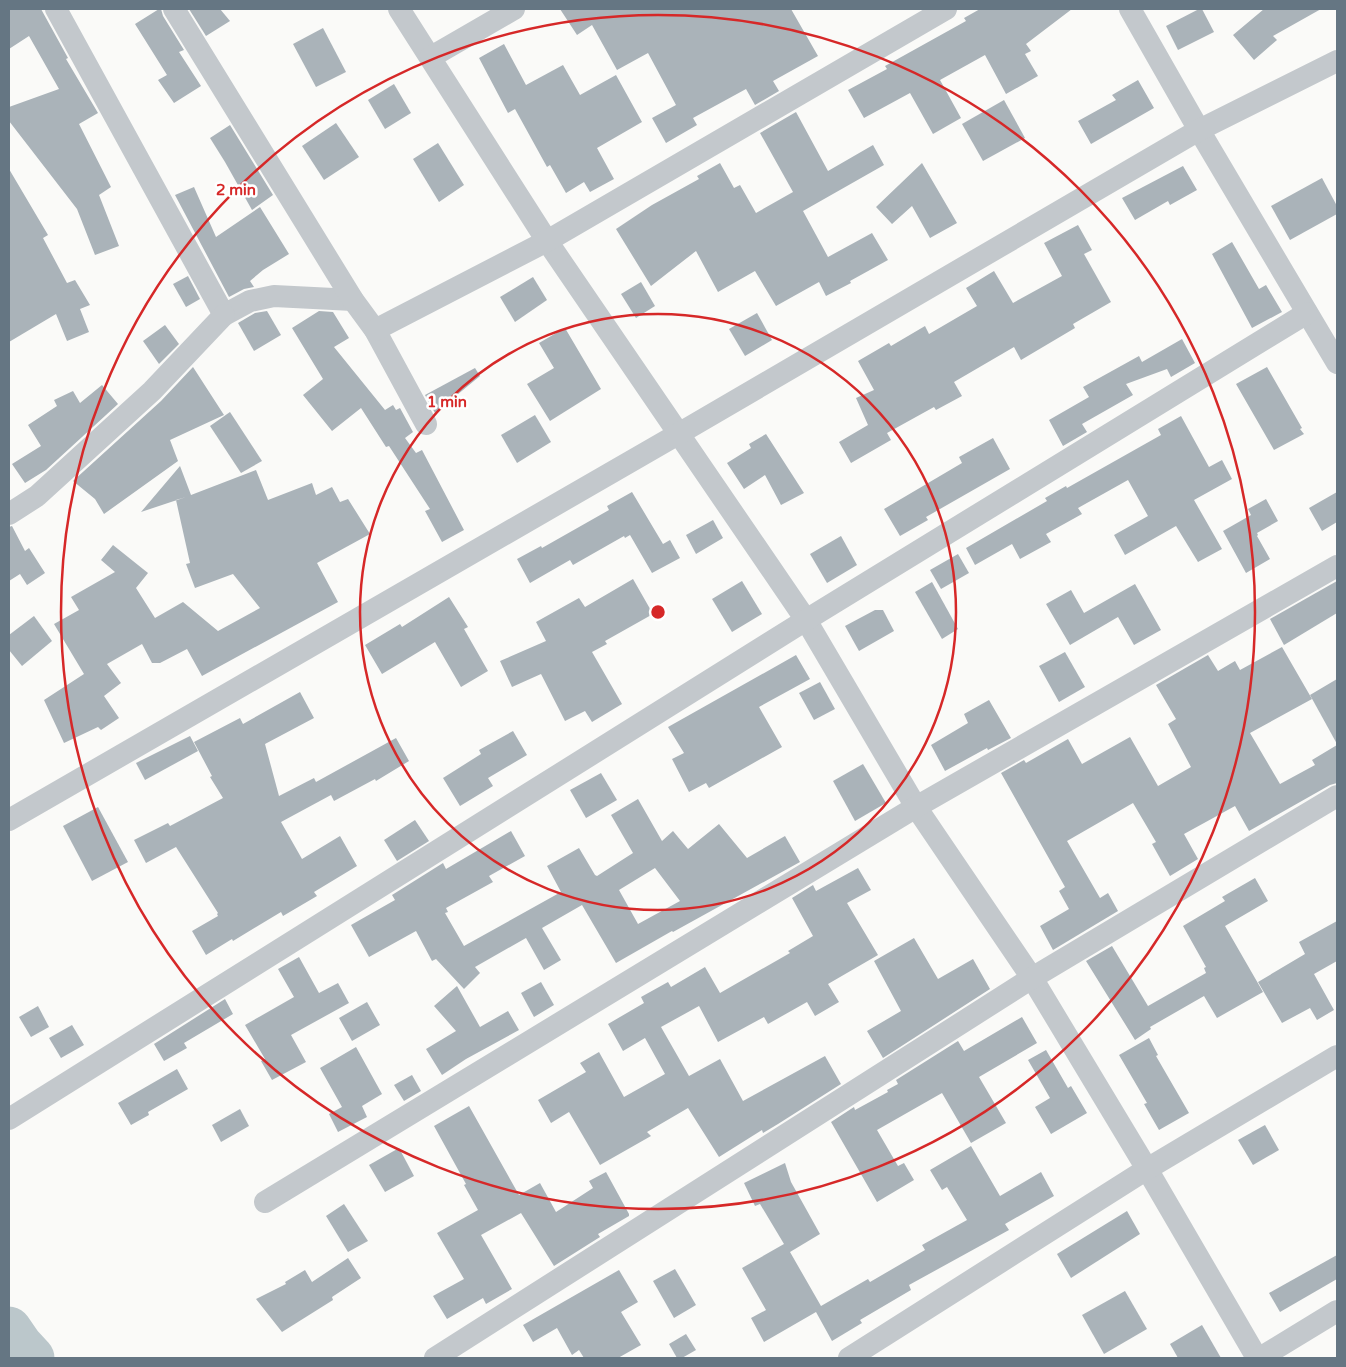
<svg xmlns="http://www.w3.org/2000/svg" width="1346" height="1367" font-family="'Varela Round',sans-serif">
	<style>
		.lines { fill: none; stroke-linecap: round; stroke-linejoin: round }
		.river { stroke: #bbc7cb; stroke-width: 45 }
		.building { fill: #aab3b9; fill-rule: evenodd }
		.minor { stroke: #c3c8cc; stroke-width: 22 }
		.ring { fill: none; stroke: #d62828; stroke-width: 2.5 }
		.centre { fill: #d62828; stroke: #fff; stroke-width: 2.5 }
		.ring-label { font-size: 15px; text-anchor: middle; font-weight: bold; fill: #d62828; stroke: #fff; stroke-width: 5; stroke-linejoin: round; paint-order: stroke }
	</style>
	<rect width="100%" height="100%" fill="#fafaf8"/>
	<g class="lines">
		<path class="river" d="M9 1329 20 1345 32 1358"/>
	</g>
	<g class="building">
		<path d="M9 9H41L68 58 66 59 98 113 79 124 111 187 99 195 119 246 95 255 77 209 9 121V107L59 89 29 36 9 49Z"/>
		<path d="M159 9H161L163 16 184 50 179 52 201 86 174 103 158 80 167 75 135 24Z"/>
		<path d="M189 9H220L230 21 206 36Z"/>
		<path d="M560 9H791L818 56 773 81 779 91 755 105 746 89 693 118 697 125 666 143 652 118 676 105 648 53 617 70 592 25 577 35Z"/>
		<path d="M980 9H1072L1026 44 1031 51 1025 54 1038 76 1006 94 985 55 940 80 961 118 933 134 910 93 864 118 848 90 887 69 885 66 966 21 964 18Z"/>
		<path d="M1199 9H1202L1214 32 1178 50 1166 26Z"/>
		<path d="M1264 9H1321L1273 36 1277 40 1254 60 1233 35Z"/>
		<path d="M323 28 346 72 316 87 293 44Z"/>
		<path d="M504 44 526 85 563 65 580 95 616 75 642 122 597 148 614 179 590 192 584 182 566 193 550 165 547 167 515 109 508 113 479 58Z"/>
		<path d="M1138 80 1154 108 1091 144 1078 121 1116 100 1112 95Z"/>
		<path d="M394 84 411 113 385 129 368 100Z"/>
		<path d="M1004 100 1025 138 983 161 962 124Z"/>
		<path d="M796 112 828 171 873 145 884 165 803 211 828 257 872 233 888 260 850 281 851 283 826 296 819 282 776 306 755 271 718 292 696 251 651 286 616 229 652 205 699 179 697 176 720 163 734 188 740 185 756 213 793 192 760 133Z"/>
		<path d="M336 123 359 157 324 180 302 146Z"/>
		<path d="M230 125 273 195 252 210 225 162 210 138Z"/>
		<path d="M438 143 464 185 439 202 413 159Z"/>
		<path d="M922 163 957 223 930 238 912 206 892 224 876 207Z"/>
		<path d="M1183 166 1197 190 1170 205 1168 201 1135 220 1122 198Z"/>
		<path d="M9 169 48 235 43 238 67 283 75 280 90 305 80 309 89 332 67 341 56 314 9 342Z"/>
		<path d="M1322 178 1337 206V214L1290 240 1271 206Z"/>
		<path d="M194 187 216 237 260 207 289 254 263 270 250 281 254 287 244 289 229 297 175 195Z"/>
		<path d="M1078 225 1092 250 1084 254 1111 302 1073 324 1075 328 1021 360 1014 347 954 382 962 396 936 410 934 407 887 433 891 440 851 463 839 442 868 425 856 398 874 390 858 361 889 343 891 346 925 326 929 334 977 306 966 288 994 271 1013 303 1062 276 1044 243Z"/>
		<path d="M1232 242 1259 289 1266 285 1282 312 1252 328 1212 254Z"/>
		<path d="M188 276 200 299 186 307 173 284Z"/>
		<path d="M533 277 547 300 515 322 500 297Z"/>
		<path d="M641 282 655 306 636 318 621 294Z"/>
		<path d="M267 311 281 335 254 351 238 323 255 313Z"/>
		<path d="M319 311 333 312 349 338 334 347 385 410 393 405 396 410 400 408 413 432 405 438 416 453 422 450 464 530 442 542 425 511 430 509 389 446 386 447 361 408 332 431 303 395 323 379 292 328Z"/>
		<path d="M757 313 772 340 745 356 729 329Z"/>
		<path d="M165 325 179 344 159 364 143 341Z"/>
		<path d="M565 328 601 389 550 421 527 384 554 368 539 343Z"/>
		<path d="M1182 339 1195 363 1171 377 1167 369 1126 384 1133 395 1082 424 1087 432 1063 446 1049 420 1089 397 1083 387 1139 356 1142 362Z"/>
		<path d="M193 367 224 415 170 440 178 461 104 514 95 499 73 481 161 401Z"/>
		<path d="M1267 367 1302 428 1300 429 1304 434 1274 450 1236 384Z"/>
		<path d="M475 368 480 376 435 413 425 395Z"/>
		<path d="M102 385 118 404 46 470 25 483 12 464 41 446 28 425 57 406 54 400 73 391 80 403Z"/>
		<path d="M230 412 262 461 241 473 210 426Z"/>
		<path d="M535 415 551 442 517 463 501 435Z"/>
		<path d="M1181 416 1209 467 1222 460 1232 479 1194 500 1222 549 1198 562 1176 526 1125 555 1114 535 1148 516 1128 480 1078 508 1082 514 1046 534 1051 542 1020 559 1012 544 975 565 966 548 1047 501 1045 498 1066 486 1067 488 1161 435 1158 429Z"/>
		<path d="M766 434 804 493 781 505 765 475 744 489 727 463 751 448 749 444Z"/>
		<path d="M993 438 1010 469 926 517 928 520 900 536 884 509 962 463 959 457Z"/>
		<path d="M180 466 191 495 256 470 268 500 312 483 316 495 332 487 340 502 348 499 370 534 317 563 338 602 202 676 187 649 160 663H152L142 644 107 664 121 683 104 696 119 718 101 730 98 727 64 743 44 700 84 674 54 624 79 610 71 597 115 572 101 560 113 545 148 573 136 588 155 618 183 602 218 631 260 608 233 574 195 588 186 564 190 563 176 500 186 497 141 512Z"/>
		<path d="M632 492 663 544 670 540 680 558 652 573 630 535 625 538 624 536 573 565 570 560 530 583 517 559 541 546 542 548 609 510 607 506Z"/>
		<path d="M1337 492V522L1322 531 1309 508Z"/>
		<path d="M1266 499 1278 521 1257 533 1258 535 1257 536 1270 559 1246 573 1223 531 1251 515 1248 509Z"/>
		<path d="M713 520 723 538 696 554 686 535Z"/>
		<path d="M12 526 25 551 29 548 45 573 27 585 20 574 9 581V527Z"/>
		<path d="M841 536 857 565 827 583 810 554Z"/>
		<path d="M958 554 969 573 941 589 930 570Z"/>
		<path d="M633 579 653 614 605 641 607 644 592 652 622 704 592 722 585 711 565 721 541 674 512 687 500 661 546 641 536 622 579 598 585 607Z"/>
		<path d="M742 581 762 614 732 632 712 599Z"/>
		<path d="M1337 581V613L1284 645 1270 619Z"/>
		<path d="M932 582 958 629 942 639 915 592Z"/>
		<path d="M1135 584 1161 630 1134 645 1118 617 1070 645 1046 604 1071 590 1084 613Z"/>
		<path d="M449 597 468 627 464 629 488 671 461 687 435 642 382 674 365 645 400 624 402 627Z"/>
		<path d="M875 610H883L894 631 859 651 845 626Z"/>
		<path d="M34 616 52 641 22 666 9 650V635Z"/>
		<path d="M1282 647 1312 699 1250 733 1280 784 1315 765 1312 760 1337 745V783L1330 785 1249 831 1235 806 1184 834 1198 859 1170 876 1152 844 1156 842 1133 803 1067 841 1100 898 1108 893 1118 911 1053 950 1040 926 1069 909 1059 891 1065 887 1001 773 1024 760 1026 763 1068 739 1082 764 1130 737 1158 786 1191 767 1168 724 1176 719 1156 685 1208 655 1218 671 1235 661 1240 670Z"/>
		<path d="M1065 652 1085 687 1059 702 1039 666Z"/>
		<path d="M796 655 810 679 759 707 782 747 709 788 706 783 689 792 672 759 684 753 668 727Z"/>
		<path d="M1337 679V744L1310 695Z"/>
		<path d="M820 682 835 709 814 720 799 693Z"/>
		<path d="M300 692 314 718 265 744 279 796 314 778 316 782 396 738 409 761 376 781 375 779 334 801 331 795 281 822 302 859 340 836 357 866 314 892 317 896 283 916 281 912 233 941 232 939 206 955 192 931 218 916 217 914 218 913 176 847 146 863 134 840 168 823 170 826 223 798 210 777 212 776 194 742 240 718 243 724Z"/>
		<path d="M989 700 1011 738 988 750 987 748 945 771 931 745 968 723 964 714Z"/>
		<path d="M513 731 527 755 488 778 493 786 460 806 443 778 481 754 479 750Z"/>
		<path d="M190 736 198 751 145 780 136 763Z"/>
		<path d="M863 764 886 803 855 821 833 781Z"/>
		<path d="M601 773 617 800 586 818 570 790Z"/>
		<path d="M638 799 662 841 673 831 688 849 719 824 747 858 785 836 800 862 673 932 672 931 616 963 582 905 542 928 561 960 544 970 526 938 475 967 480 973 464 989 436 959 432 961 416 931 369 957 351 925 395 900 392 895 443 863 446 869 511 831 525 856 489 876 493 882 446 908 448 912 445 913 464 946 561 892 547 866 579 848 595 875 597 876 633 853 611 815ZM655 868 680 901 638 924 619 890Z"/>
		<path d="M98 807 128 862 92 881 63 826Z"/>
		<path d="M415 820 429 841 397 861 384 840Z"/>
		<path d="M858 868 871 890 847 903 878 955 828 984 839 1002 815 1016 807 1002 768 1024 764 1017 718 1042 699 1006 661 1027 689 1076 720 1059 743 1101 825 1056 841 1084 778 1124 763 1133 762 1130 719 1157 688 1108 647 1132 651 1136 600 1165 569 1112 551 1123 538 1100 586 1072 580 1063 599 1052 624 1097 665 1074 645 1038 623 1051 608 1024 644 1003 641 997 668 982 671 987 705 967 720 993 790 953 788 951 813 936 792 898 813 885 816 891Z"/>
		<path d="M1255 878 1268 901 1225 926 1263 992 1217 1018 1204 996 1150 1027 1151 1029 1135 1040 1086 961 1112 946 1148 1006 1206 973 1204 968 1206 967 1183 926 1225 901 1222 897Z"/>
		<path d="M1337 921V961L1314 974 1334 1010 1317 1020 1310 1008 1282 1023 1258 982 1305 954 1299 942Z"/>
		<path d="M914 938 938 979 973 959 990 989 883 1058 867 1031 901 1011 874 961Z"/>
		<path d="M299 957 319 993 338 983 349 1003 291 1035 306 1062 272 1080 261 1061 265 1059 245 1025 294 997 278 969Z"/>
		<path d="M541 982 554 1005 534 1017 521 993Z"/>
		<path d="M457 986 480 1027 508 1011 519 1030 466 1059 442 1075 426 1049 456 1031 434 1006Z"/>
		<path d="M225 999 233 1014 184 1043 187 1048 164 1061 154 1044Z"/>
		<path d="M367 1002 380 1025 352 1041 339 1018Z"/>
		<path d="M38 1006 49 1027 31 1037 19 1017Z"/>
		<path d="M1022 1017 1037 1043 979 1077 1006 1123 971 1143 942 1093 877 1130 898 1166 904 1163 914 1180 877 1202 831 1122 854 1107 855 1110 888 1092 887 1090 898 1084 896 1080 958 1041 964 1051Z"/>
		<path d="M72 1025 84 1045 61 1058 49 1038Z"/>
		<path d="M1149 1038 1158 1055 1156 1056 1189 1113 1159 1130 1144 1104 1147 1103 1119 1055Z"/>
		<path d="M356 1047 382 1094 362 1106 367 1117 338 1132 329 1114 342 1107 320 1068Z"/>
		<path d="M1046 1050 1068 1088 1071 1086 1087 1113 1051 1134 1035 1107 1050 1098 1028 1060Z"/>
		<path d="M177 1069 188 1089 148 1112 149 1115 131 1125 118 1103Z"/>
		<path d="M412 1075 421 1091 404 1101 394 1085Z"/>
		<path d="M469 1106 519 1195 540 1183 556 1212 593 1188 589 1181 606 1172 629 1214V1216L598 1234 600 1237 554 1266 521 1213 481 1235 512 1289 486 1304 483 1298 447 1319 433 1296 464 1279 437 1233 478 1210 464 1185 466 1184 434 1126Z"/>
		<path d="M240 1109 249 1126 221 1142 212 1125Z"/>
		<path d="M1265 1125 1279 1150 1253 1165 1238 1140Z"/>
		<path d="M971 1146 1000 1196 1041 1172 1054 1196 1005 1224 1009 1230 909 1285 911 1290 860 1320 862 1323 832 1341 816 1312 764 1342 751 1318 766 1310 742 1268 784 1244 760 1204 755 1206 744 1183 785 1163 791 1182 820 1234 790 1252 821 1306 868 1279 870 1282 925 1250 922 1245 967 1220 947 1187 942 1190 930 1170Z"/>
		<path d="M399 1148 414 1176 385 1192 369 1165Z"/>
		<path d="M344 1204 368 1241 348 1252 326 1216Z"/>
		<path d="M1127 1211 1140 1234 1071 1278 1057 1254Z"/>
		<path d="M1337 1255V1279L1280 1312 1269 1293Z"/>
		<path d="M348 1258 361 1278 332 1297 333 1300 282 1332 256 1299 286 1284 285 1282 305 1270 312 1282Z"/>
		<path d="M675 1269 696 1305 674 1318 653 1281Z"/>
		<path d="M619 1270 638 1302 621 1312 641 1345 618 1358H584L579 1350 572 1355 557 1328 533 1342 523 1325Z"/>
		<path d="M1125 1291 1147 1329 1104 1354 1082 1315Z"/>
		<path d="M1202 1325 1221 1358H1178L1170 1344Z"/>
		<path d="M686 1334 696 1350 682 1358H677L669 1344Z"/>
	</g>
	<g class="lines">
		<g class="minor">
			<path d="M56 9 224 315 250 301 274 296 353 300"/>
			<path d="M174 9 353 300 375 330 426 424"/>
			<path d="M399 9 547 241 806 620 916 807 1032 978 1147 1169 1257 1358"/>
			<path d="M1130 9 1199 130 1337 363"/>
			<path d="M431 57 514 9"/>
			<path d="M375 330 547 241 946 9"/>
			<path d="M9 514 37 496 152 391 224 315"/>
			<path d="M9 820 680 433 1199 130 1337 61"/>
			<path d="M9 1119 806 620 1307 313"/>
			<path d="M265 1202 916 807 1337 566"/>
			<path d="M435 1358 1032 978 1337 796"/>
			<path d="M849 1358 1147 1169 1337 1056"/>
			<path d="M1260 1358 1337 1311"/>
		</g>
	</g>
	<g class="ring">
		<circle cx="658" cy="612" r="298"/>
		<circle cx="658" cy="612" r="597"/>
	</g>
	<circle cx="658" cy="612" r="8" class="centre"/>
	<g class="ring-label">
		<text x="236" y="195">2 min</text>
		<text x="447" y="407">1 min</text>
	</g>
	<rect width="1346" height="1367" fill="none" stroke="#657683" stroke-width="20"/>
</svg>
